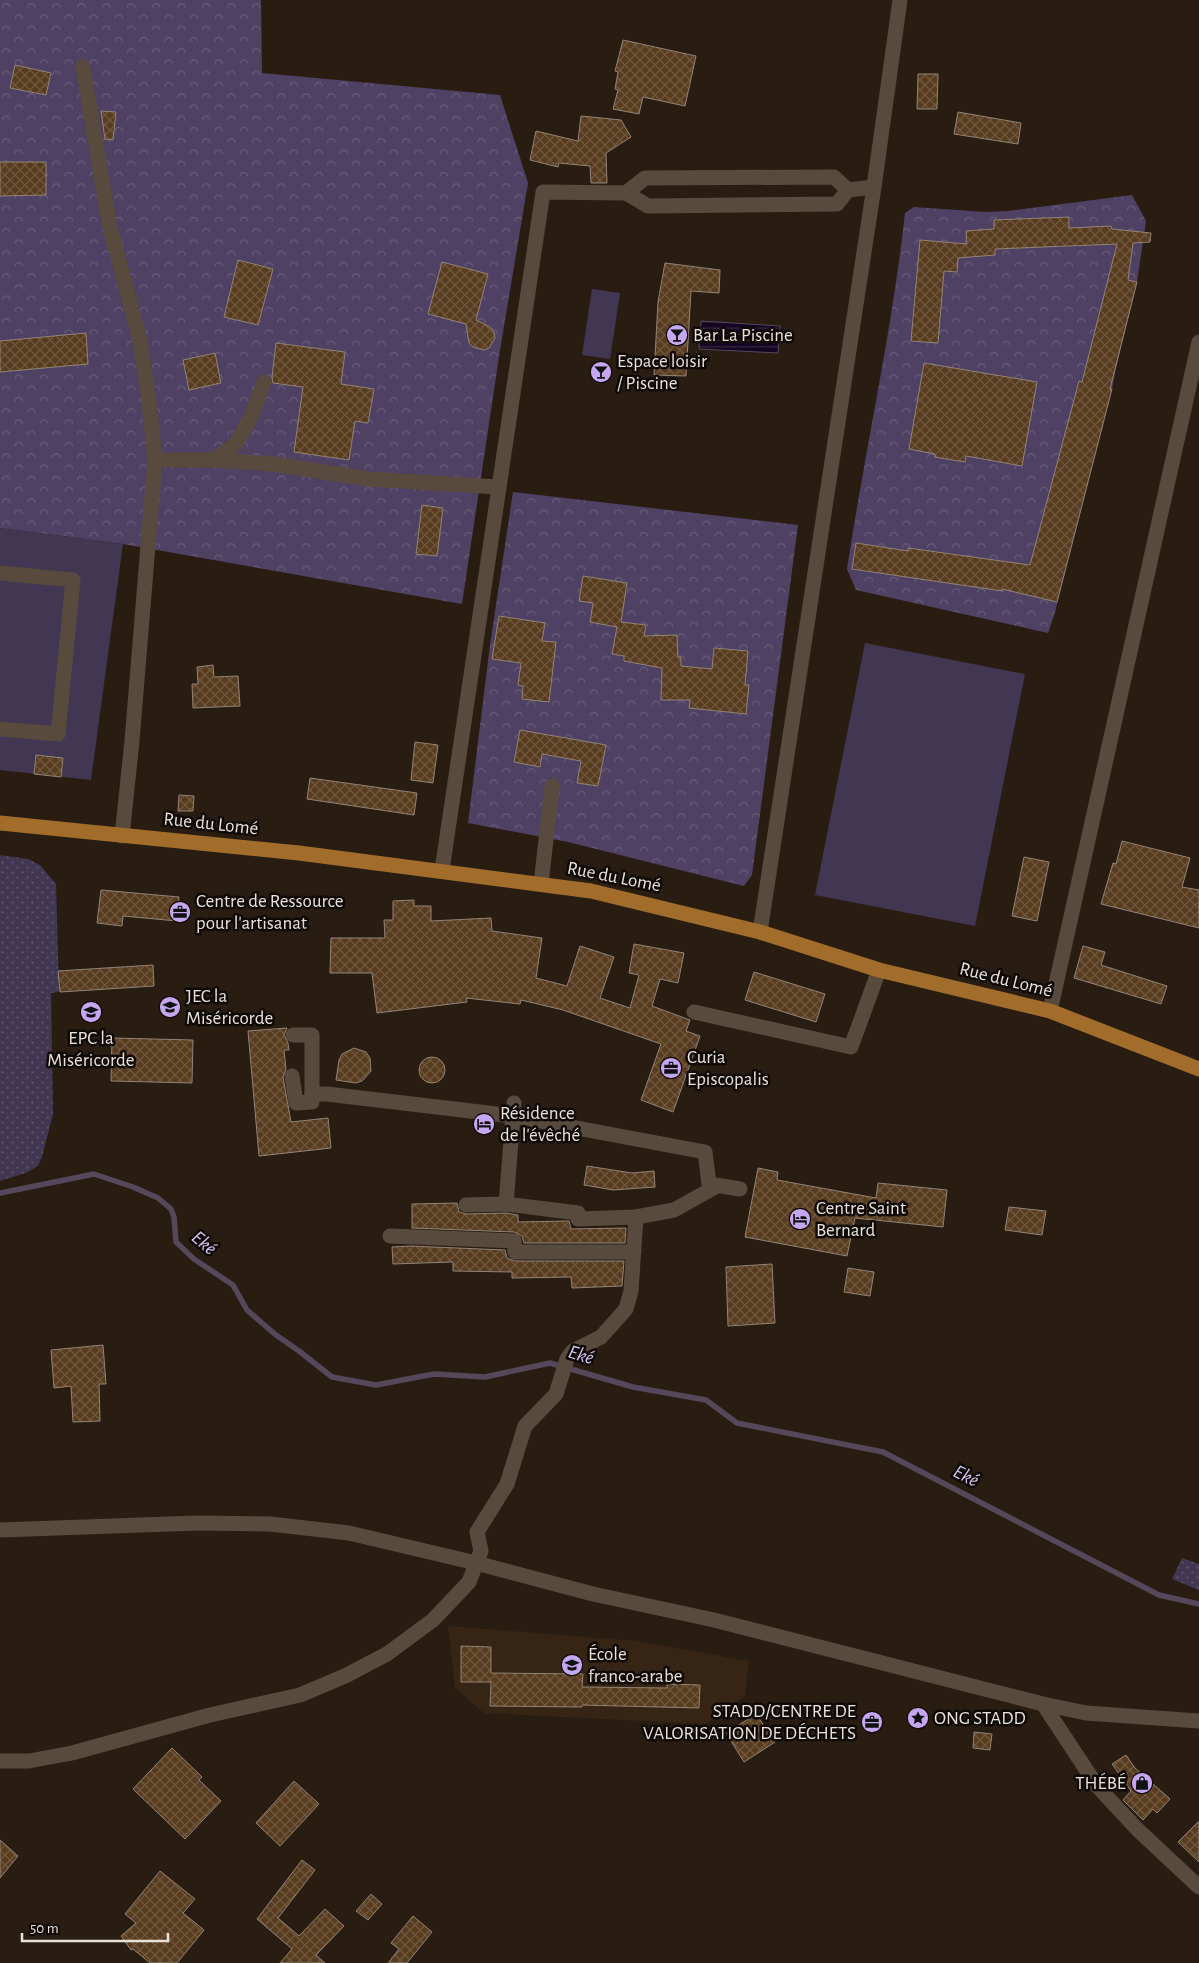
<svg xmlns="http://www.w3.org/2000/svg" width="1199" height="1963" font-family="'Alegreya Sans',sans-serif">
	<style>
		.built { fill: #362515 }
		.grass { fill: url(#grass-dots) }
		.forest { fill: url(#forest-crowns) }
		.garden { fill: #413752 }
		.water { fill: url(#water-rules); stroke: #54485a }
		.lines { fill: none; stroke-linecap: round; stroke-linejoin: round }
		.stream { stroke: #54485a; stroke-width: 5.5 }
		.building { fill: url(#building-cross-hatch); stroke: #928376 }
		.minor { stroke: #584b3e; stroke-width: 15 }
		.major { stroke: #a26d2b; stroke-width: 15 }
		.labels { text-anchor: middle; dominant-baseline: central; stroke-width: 5; stroke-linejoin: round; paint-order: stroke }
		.poi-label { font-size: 19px; fill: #eae2da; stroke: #0e0905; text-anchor: start }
		.street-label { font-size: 19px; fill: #eae2da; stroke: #0e0905 }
		.water-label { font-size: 20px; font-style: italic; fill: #d7c4f6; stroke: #0e0905 }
	</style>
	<defs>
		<pattern id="grass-dots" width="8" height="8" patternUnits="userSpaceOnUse" patternTransform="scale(1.25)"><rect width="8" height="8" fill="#413752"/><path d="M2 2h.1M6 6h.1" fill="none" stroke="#5d546a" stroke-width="1.8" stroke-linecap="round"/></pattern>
		<pattern id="forest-crowns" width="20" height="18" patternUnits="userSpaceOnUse" patternTransform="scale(1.25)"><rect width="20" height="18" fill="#4f4163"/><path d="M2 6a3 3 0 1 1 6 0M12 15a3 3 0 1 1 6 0" fill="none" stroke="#685c79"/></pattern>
		<pattern id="water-rules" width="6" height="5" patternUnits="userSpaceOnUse" patternTransform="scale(1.25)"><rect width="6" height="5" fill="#140623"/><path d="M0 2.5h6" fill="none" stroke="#362a42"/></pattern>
		<pattern id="building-cross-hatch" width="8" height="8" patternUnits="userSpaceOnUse" patternTransform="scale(1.25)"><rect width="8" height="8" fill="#583c1f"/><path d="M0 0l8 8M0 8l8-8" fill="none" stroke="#70583f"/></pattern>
	</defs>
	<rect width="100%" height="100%" fill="#291d12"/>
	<path class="built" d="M448 1626 636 1641 749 1661 745 1696 706 1724 484 1713 455 1688Z"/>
	<g class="grass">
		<path d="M0 855 28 859 40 865 56 884 59 992 51 993 53 1114 42 1157 38 1166 26 1173 0 1181Z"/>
		<path d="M1182 1558 1199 1564V1590L1172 1579Z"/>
	</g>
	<g class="forest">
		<path d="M0 0H261L262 73 500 95 528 183 500 350 462 604 123 544 0 528Z"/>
		<path d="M1132 195 1146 221 1137 282 1116 368 1112 389 1055 612 1048 633 856 590 847 569C865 450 892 332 905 213L914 207 986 212 1008 211Z"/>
		<path d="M513 492 798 525 752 875 744 886 568 842 468 823 490 645Z"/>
	</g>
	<g class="garden">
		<path d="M592 289 620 293 610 359 582 355Z"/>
		<path d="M0 528 123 544 91 780 0 770Z"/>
		<path d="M865 643 1025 674 975 926 815 895Z"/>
	</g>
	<path class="water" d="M701 321 780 326 778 353 699 349Z"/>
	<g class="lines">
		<path class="stream" d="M0 1193 94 1174 133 1187 158 1198 171 1209 174 1217 176 1242 194 1259 233 1285 247 1310 276 1335 299 1351 332 1377 376 1385 434 1374 485 1377 550 1363 633 1387 706 1400 737 1423 883 1452 1159 1595 1199 1604"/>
	</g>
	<g class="building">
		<path d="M623 40 696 56 685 106 643 97 639 114 613 109 618 90 615 89 618 72 615 71Z"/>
		<path d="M15 65 51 73 46 95 10 88Z"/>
		<path d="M918 74H938L937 109H917Z"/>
		<path d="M101 111 116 112 113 140 105 139Z"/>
		<path d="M958 112 1021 123 1018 144 954 134Z"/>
		<path d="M581 116 621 120 631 137 606 153 607 183H591L590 166 559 163 558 167 530 160 536 131 578 141Z"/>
		<path d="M0 162H46V195L0 196Z"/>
		<path d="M1069 217V228L1111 226 1112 229 1151 233 1150 242 1133 243 1128 280 1137 282 1110 389H1112L1057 602 1002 589V591L852 569 856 543 908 551V548L1030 565 1079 381 1082 382 1117 244 995 249V255L958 258 957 272 944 271 938 343 911 341 920 240 967 244 966 231 994 229V220Z"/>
		<path d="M238 260 273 269 258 325 224 317Z"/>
		<path d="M442 262 488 274 476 320 490 327 494 332 495 338 489 348 484 350 473 347 469 343 466 324 428 314Z"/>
		<path d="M665 263 720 270 719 293 691 291 686 376 654 375 658 302Z"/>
		<path d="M86 333 88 364 0 372V341Z"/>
		<path d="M276 343 345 352 341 384 374 389 368 423 355 421 349 460 294 452 303 387 273 383 272 377Z"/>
		<path d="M215 353 221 383 189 390 183 360Z"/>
		<path d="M924 363 1037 382 1022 466 966 456 965 462 935 457V454L909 449Z"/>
		<path d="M422 505 443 508 437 556 416 554Z"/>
		<path d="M583 576 627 583 621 622 646 625 644 636 677 635 678 657H681V666L712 669 714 648 748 651 745 685H749L746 714 689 708 690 700H661L662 668 624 661V656L612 654 617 627 590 622 593 603 579 601Z"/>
		<path d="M499 616 545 623 542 641 556 642 549 702 522 699 523 686 518 685 521 663 492 659Z"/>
		<path d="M213 665 214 677 238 676 240 706 193 708 192 684H198L197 667Z"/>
		<path d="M520 730 606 745 598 786 577 783 581 761 542 754 540 767 514 762Z"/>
		<path d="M415 742 438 745 433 783 411 780Z"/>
		<path d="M36 755 63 758 61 777 34 774Z"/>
		<path d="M310 778 417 793 414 815 307 799Z"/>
		<path d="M179 795 194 796 193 811H178Z"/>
		<path d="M1122 841 1190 858 1182 887 1199 890V928L1101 904 1113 863 1116 864Z"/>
		<path d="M1024 857 1049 862 1037 921 1012 916Z"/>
		<path d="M101 890 179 897 177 921 123 916 122 926 97 923Z"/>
		<path d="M414 900V906H431V921L491 918 492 931 542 938 536 978 567 986 580 946 614 957 600 998 630 1008 639 975 629 973 634 944 684 953 678 983 660 979 652 1006 690 1020 686 1031 700 1036 673 1112 641 1100 661 1044 563 1010 521 1000 520 1004 466 998 467 1002 377 1013 372 973H330L331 938H385L384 920H393V901Z"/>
		<path d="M1083 946 1105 952 1101 965 1167 986 1161 1004 1074 978Z"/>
		<path d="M153 965 154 986 60 992 58 971Z"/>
		<path d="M754 972 825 994 816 1022 745 1000Z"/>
		<path d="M287 1028 284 1035 288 1043 289 1050H284L286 1069 283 1077 291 1122 328 1118 331 1148 259 1156 248 1031Z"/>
		<path d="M112 1038 193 1040 192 1083 111 1081Z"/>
		<path d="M354 1048 366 1052 370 1058 371 1071 362 1081 356 1083 336 1080 339 1060 342 1054Z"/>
		<circle cx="432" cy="1070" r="13"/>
		<path d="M587 1166 632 1173 654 1171 655 1187 613 1190 584 1185Z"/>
		<path d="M758 1168 778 1172 777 1180 876 1198 878 1183 947 1190 943 1227 855 1218 847 1256 745 1237Z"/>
		<path d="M457 1203 459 1212 466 1214 506 1213 518 1215V1222L569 1221 571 1229 626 1228 625 1243H524L522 1236 514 1232 412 1228V1204Z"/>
		<path d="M1009 1207 1046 1211 1042 1235 1005 1230Z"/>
		<path d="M410 1246 505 1250 507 1258 515 1261H624L622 1286 572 1288 571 1277 512 1278V1272L453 1271V1262L393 1264 392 1247Z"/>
		<path d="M772 1264 775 1323 728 1326 726 1267Z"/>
		<path d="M848 1268 874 1272 870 1296 844 1292Z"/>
		<path d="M103 1345 106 1384H99L100 1421 73 1422 71 1386 54 1388 51 1350Z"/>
		<path d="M461 1646 491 1647V1673L583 1674 582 1687 667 1688V1684L700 1685 699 1708 582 1705V1707L490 1706 491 1682H461Z"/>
		<path d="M756 1714 775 1742 744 1762 726 1733Z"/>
		<path d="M974 1732 992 1734 990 1750 973 1748Z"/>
		<path d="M172 1748 202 1777 199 1780 221 1801 185 1839 133 1789Z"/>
		<path d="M1126 1755 1135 1768 1170 1799 1157 1813 1153 1809 1143 1820 1123 1800 1131 1791 1112 1764Z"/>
		<path d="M294 1781 319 1804 280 1846 256 1823Z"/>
		<path d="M1199 1821V1862L1178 1842Z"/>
		<path d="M0 1840 18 1856 0 1878Z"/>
		<path d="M302 1860 315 1870 278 1918 299 1936 325 1909 344 1926 316 1955 325 1963H280L292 1949 257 1919Z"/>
		<path d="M160 1871 195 1899 183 1913 204 1930 177 1963H150L133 1949 131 1950 121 1936 136 1923 125 1914Z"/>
		<path d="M371 1894 382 1904 368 1920 356 1911Z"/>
		<path d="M413 1916 432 1932 407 1963H388L399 1949 391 1943Z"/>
	</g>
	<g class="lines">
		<g class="minor">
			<path d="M83 67 109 223 140 341 149 402 155 460 132 741 122 836"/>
			<path d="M626 193 645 178 834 177 848 190"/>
			<path d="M155 460H214L273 464 369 479 498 487"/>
			<path d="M214 460 236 444 252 415 264 382"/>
			<path d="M0 573 73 580 58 734 0 729"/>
			<path d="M442 870 543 192 626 193 648 206 837 204 848 190 874 187"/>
			<path d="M541 884 552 786"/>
			<path d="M760 932 874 187 900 0"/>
			<path d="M1050 1011 1199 342"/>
			<path d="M694 1012 851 1047 879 970"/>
			<path d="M292 1076 296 1103 312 1102V1035H293"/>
			<path d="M312 1094H327L513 1116 705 1152 709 1184 740 1189"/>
			<path d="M506 1204 514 1103"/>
			<path d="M466 1205 506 1204 578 1213V1219L636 1217 674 1210 717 1186"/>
			<path d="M390 1236 514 1241 515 1252H634"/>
			<path d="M0 1530 197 1523 270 1524 349 1533 476 1563 593 1594 714 1620 1043 1704 1086 1713 1199 1721"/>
			<path d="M1043 1704 1097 1786 1137 1829 1199 1887"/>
			<path d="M0 1761H29L72 1753 210 1715 300 1695 345 1676 387 1654 433 1620 469 1582 481 1551 477 1532 507 1484 525 1426 556 1394 567 1359 573 1351 601 1337 626 1309 631 1291 636 1217"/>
		</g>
		<path class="major" d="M0 823 299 853 591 891 760 932 879 970 1050 1011 1199 1069"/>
	</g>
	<defs>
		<g id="bar-disc" transform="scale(1.125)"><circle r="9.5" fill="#c5a7f1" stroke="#0e0905"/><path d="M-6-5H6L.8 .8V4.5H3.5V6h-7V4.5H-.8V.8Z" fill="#111"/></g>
		<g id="office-disc" transform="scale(1.125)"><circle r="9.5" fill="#c5a7f1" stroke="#0e0905"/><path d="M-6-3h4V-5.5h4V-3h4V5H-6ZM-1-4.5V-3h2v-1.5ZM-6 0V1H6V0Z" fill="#111"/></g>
		<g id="school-disc" transform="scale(1.125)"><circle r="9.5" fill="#c5a7f1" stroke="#0e0905"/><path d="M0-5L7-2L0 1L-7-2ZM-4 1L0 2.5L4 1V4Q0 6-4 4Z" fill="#111"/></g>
		<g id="hotel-disc" transform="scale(1.125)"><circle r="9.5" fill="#c5a7f1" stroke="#0e0905"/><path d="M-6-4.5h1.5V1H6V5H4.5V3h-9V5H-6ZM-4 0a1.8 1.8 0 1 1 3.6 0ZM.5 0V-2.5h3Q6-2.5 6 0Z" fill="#111"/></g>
		<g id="sight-disc" transform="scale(1.125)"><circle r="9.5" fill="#c5a7f1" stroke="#0e0905"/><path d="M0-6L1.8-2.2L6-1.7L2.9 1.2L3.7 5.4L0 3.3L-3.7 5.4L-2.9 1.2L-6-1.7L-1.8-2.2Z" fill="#111"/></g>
		<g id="shop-disc" transform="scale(1.125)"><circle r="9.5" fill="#c5a7f1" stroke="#0e0905"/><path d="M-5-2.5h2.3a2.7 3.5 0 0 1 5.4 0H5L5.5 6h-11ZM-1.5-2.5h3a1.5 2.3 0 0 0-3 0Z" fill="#111"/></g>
	</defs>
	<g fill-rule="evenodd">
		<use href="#bar-disc" x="677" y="335"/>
		<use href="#bar-disc" x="601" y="372"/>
		<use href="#office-disc" x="180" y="912"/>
		<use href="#school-disc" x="170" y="1007"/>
		<use href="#school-disc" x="91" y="1012"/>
		<use href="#office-disc" x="671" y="1068"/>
		<use href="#hotel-disc" x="484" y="1124"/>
		<use href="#hotel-disc" x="800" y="1219"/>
		<use href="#school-disc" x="572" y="1665"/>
		<use href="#sight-disc" x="918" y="1718"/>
		<use href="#office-disc" x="872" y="1722"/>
		<use href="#shop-disc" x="1142" y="1783"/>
	</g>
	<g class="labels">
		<g class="poi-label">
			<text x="693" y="335">Bar La Piscine</text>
			<text x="617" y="361">Espace loisir<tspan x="617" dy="22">/ Piscine</tspan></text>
			<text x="196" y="901">Centre de Ressource<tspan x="196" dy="22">pour l'artisanat</tspan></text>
			<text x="186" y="996">JEC la<tspan x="186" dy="22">Miséricorde</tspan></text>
			<text x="91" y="1038" text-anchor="middle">EPC la<tspan x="91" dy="22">Miséricorde</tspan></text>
			<text x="687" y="1057">Curia<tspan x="687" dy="22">Episcopalis</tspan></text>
			<text x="500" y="1113">Résidence<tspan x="500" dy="22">de l'évêché</tspan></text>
			<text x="816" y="1208">Centre Saint<tspan x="816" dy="22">Bernard</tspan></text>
			<text x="588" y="1654">École<tspan x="588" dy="22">franco-arabe</tspan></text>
			<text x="856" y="1711" text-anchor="end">STADD/CENTRE DE<tspan x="856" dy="22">VALORISATION DE DÉCHETS</tspan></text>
			<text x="934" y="1718">ONG STADD</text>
			<text x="1126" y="1783" text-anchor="end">THÉBÉ</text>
		</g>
		<g class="street-label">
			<text transform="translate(211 824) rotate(6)">Rue du Lomé</text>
			<text transform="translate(614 877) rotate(11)">Rue du Lomé</text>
			<text transform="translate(1006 980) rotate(14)">Rue du Lomé</text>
		</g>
		<g class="water-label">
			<text transform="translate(204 1243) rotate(40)">Eké</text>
			<text transform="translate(581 1355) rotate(17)">Eké</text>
			<text transform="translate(966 1476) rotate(27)">Eké</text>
		</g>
	</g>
	<path d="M22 1933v8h146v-8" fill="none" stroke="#eae2da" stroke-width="2.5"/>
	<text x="30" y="1933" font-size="15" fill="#eae2da" stroke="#0e0905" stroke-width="4" paint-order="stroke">50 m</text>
</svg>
